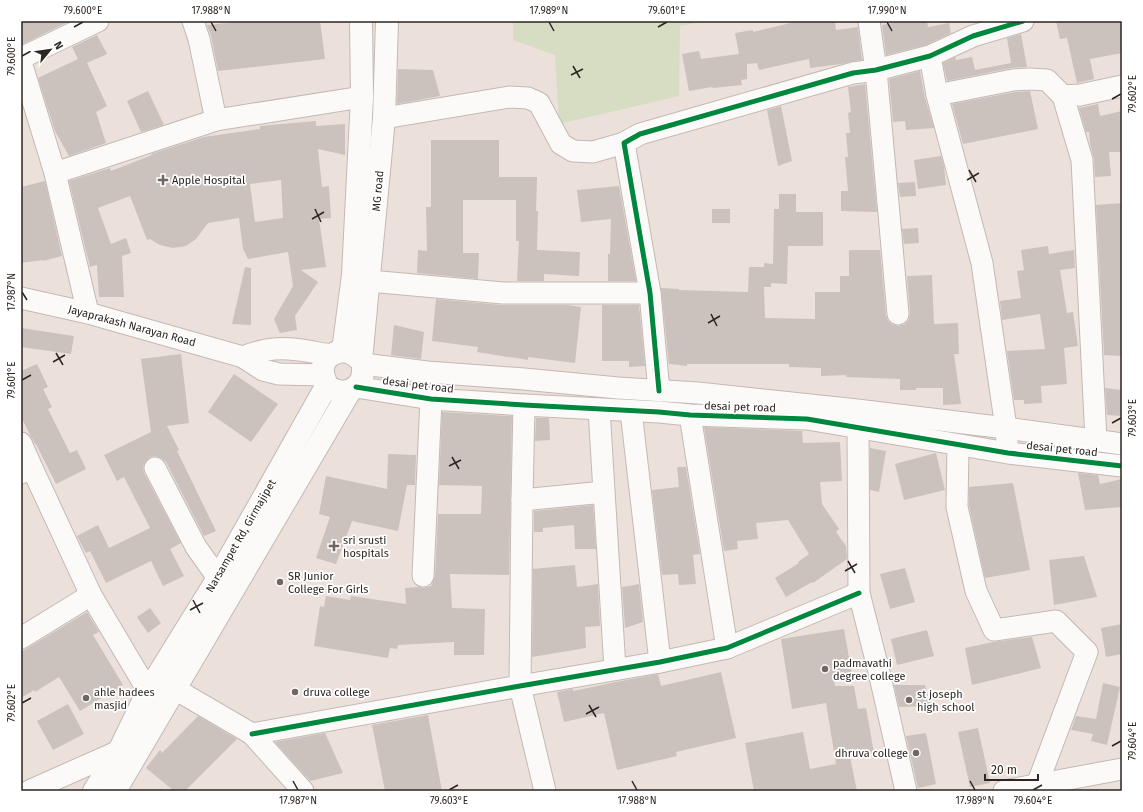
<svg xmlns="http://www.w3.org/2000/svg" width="1143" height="812" font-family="'Fira Sans',sans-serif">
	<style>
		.green { fill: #d6ddc2 }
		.building { fill: #cbc2bd; fill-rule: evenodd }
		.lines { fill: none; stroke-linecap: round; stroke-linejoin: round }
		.minor-casing { stroke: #c3b9b4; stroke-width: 23 }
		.major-casing { stroke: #c3b9b4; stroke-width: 24 }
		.minor { stroke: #fcfaf9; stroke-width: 21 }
		.major { stroke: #fcfaf9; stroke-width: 22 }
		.cycleway-casing { stroke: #fff; stroke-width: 8 }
		.cycleway { stroke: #00873e; stroke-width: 5 }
		.ticks { fill: none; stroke: #2d2521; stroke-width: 1.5 }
		.poi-dot { fill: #706662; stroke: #fff; stroke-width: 1.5 }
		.labels { text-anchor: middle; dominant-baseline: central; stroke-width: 3.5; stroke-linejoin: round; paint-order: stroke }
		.poi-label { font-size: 11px; fill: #2d2521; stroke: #fff; text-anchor: start }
		.street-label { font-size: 11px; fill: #2d2521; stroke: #fff }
		.neatline { fill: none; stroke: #2d2521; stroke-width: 1.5 }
		.ticks-label { font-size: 10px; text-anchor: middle; fill: #2d2521 }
	</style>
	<rect width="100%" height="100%" fill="#ece0da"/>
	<path class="green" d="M513 21H707L680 26 679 96 559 124 555 55 513 40Z"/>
	<g class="building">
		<path d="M21 21H70L21 45Z"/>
		<path d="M247 21H320L325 59 218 71 211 36 207 25Z"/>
		<path d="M799 21H835L836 30 858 27 862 60 841 64 810 68 809 59 759 70 757 63 747 64V79L741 80 742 85 713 88 712 87 689 91 682 54 699 51 701 59 739 54 735 33 753 30V32Z"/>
		<path d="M897 21H927L928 27 949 23 951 33 926 45 886 55 882 25 897 22Z"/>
		<path d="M1056 21H1122V53L1090 59 1094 79 1077 83 1067 38 1060 39Z"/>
		<path d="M1021 34 1027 67 1011 68 947 81 943 63 955 57 956 60 972 57 975 70 1011 63 1007 38Z"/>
		<path d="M97 35 107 54 87 63 107 106 96 112 106 143 69 156 55 131 38 78 78 59 72 47Z"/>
		<path d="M398 69 433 70 440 96 397 104Z"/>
		<path d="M920 71 925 98 934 128 906 130 905 121 893 122 889 79Z"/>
		<path d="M865 84 877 212 841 211V191H848L845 157H848L846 133H850L848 113 851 112 848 87Z"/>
		<path d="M148 91 164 125 141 132 127 101Z"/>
		<path d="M1030 91 1038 129 963 144 952 104 1015 92Z"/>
		<path d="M1098 104 1100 116 1122 111V152H1109L1111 176 1095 177 1094 159 1090 144 1089 132H1086L1079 108Z"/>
		<path d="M781 106 792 161 778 166 767 110Z"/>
		<path d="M316 121V126L345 124V155L318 149 322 187 329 186 331 218 319 219 326 267 301 270 318 282 295 316 297 330 280 333 274 319 293 286 288 252 248 259 243 249 239 218 208 223 196 239 186 246 173 248 160 245 150 239 147 240 130 196 98 208 111 244 126 238 131 253 122 256 124 297H99L97 265 90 267 69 181 110 168 111 171 152 155 151 154 204 137 260 129V126ZM281 180 283 218 255 222 250 184Z"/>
		<path d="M431 140H499V177H537L536 211H538L537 250 580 252 579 276 544 274V281H517L519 241H516V200H463V253H479L478 279 417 273 418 250 427 251 426 207H431Z"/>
		<path d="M941 156 944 166 946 185 918 189 914 160Z"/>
		<path d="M45 181 62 256 43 261V260L21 263V187Z"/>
		<path d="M915 182 916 196 900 197 898 183Z"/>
		<path d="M619 186 636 281H608V254H610L611 219 581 222 577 190Z"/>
		<path d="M779 194H796V212H823V246H788L787 284 771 283V287H764L765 318 815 319V292H840V276H849V250H880L886 315 888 321 893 325 899 326 905 324 909 319 910 313 907 276 932 275 934 324 958 323 959 354H954L961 404 943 405V388H916V390H900V379L846 377V375L821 376V368L789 367V364H687V366L669 364 661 288 679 289V290L748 292 749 267H764V263L773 264 774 209H779Z"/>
		<path d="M1122 203 1121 356 1104 355 1096 205Z"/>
		<rect x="712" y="209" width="18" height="14"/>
		<path d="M918 228 919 243 904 244 902 229Z"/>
		<path d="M1048 246 1049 254 1074 250 1075 268 1060 270 1067 313 1073 312 1078 346 1064 348 1067 384 1041 386 1042 403 1024 404V400H1014L1007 351 1045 349 1040 314 1002 320 1000 301 1021 298 1017 271 1024 270 1021 250Z"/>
		<path d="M245 267 251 268V325L232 324Z"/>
		<path d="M436 299 502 305H567L581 307 575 363 528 357V360L477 352 478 347 432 341Z"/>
		<path d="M602 305H639L645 366 629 367V361H602Z"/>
		<path d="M394 325 424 332 421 359 391 355Z"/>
		<path d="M21 328 74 336 71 354 21 347Z"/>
		<path d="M181 354 189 423 167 426 179 450 177 451 216 531 204 536 166 462 161 458 156 456 150 457 145 462 143 467 144 473 181 543 170 549 184 576 163 586 151 561 106 583 90 551 86 553 77 536 98 525 109 548 150 528 124 477 117 481 104 455 151 432 141 359Z"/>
		<path d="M37 364 48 387 43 389 52 407 48 409 70 453 77 450 86 469 56 484 36 444H35L21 417V371Z"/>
		<path d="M234 374 278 404 251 442 208 412Z"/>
		<path d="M1105 388 1122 390V416L1107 415Z"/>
		<path d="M442 412 512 416 509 575 450 574 452 608 485 609 484 655H454V642L398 645 397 649 390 648 388 658 314 646 320 606 324 607 326 596 350 600 351 596 406 604 405 588 418 587 423 588 431 586 433 582 435 577 438 514H481L482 486 439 485Z"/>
		<path d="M536 418H549L550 440 535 441Z"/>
		<path d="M704 427 802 431 803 443 840 442 842 481 820 482 822 504 839 529 836 532 846 546 847 559 813 583 812 582 786 597 775 578 799 563 798 562 809 554 788 520 756 523 758 539 737 541 738 549 724 551Z"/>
		<path d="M870 448 886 451 879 492 870 490Z"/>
		<path d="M936 453 945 490 904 500 895 464Z"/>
		<path d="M388 454 416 455 415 485H407L398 531 352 521 336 564 316 558 330 517 319 514 326 476 387 489Z"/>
		<path d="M677 467H686L700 554 693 555 696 584 679 585 678 574 662 575 652 490 679 487Z"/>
		<path d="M1078 473 1098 475 1100 484 1122 479V507L1085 510Z"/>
		<path d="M1013 483 1030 570 985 578 969 506V487Z"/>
		<path d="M593 505 596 549H575L574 525 543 528V532H534V511Z"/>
		<path d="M1084 556 1097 597 1054 605 1049 560Z"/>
		<path d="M575 565 577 587 598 584 600 626 585 627 586 648 532 657 533 569Z"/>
		<path d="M905 568 915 602 890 609 880 574Z"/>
		<path d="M639 584 643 622 625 628 622 587Z"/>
		<path d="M150 608 161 623 148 633 137 617Z"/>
		<path d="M87 612 99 632 93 635 123 685 80 711 59 677 35 692 34 690 21 698V652Z"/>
		<path d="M1122 624V654L1106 657 1101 628Z"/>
		<path d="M844 629 852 675 834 679 835 686H854L858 709 866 708 874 753 850 757 857 791H754L745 743 803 732 810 769 836 764 826 703 792 709 781 639Z"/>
		<path d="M927 630 934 656 897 665 891 639Z"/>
		<path d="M1032 637 1041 668 972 685 965 648 993 642Z"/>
		<path d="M721 672 736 738 676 752 677 756 617 770 604 713 564 722 557 692 573 689V691L616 682 658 674 661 686Z"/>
		<path d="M1103 683 1120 687 1107 745 1091 741 1093 734 1071 730 1076 716 1096 719Z"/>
		<path d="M894 685H925L931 706 899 707Z"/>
		<path d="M68 704 84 734 53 750 37 721Z"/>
		<path d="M428 715 442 791H385L372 725Z"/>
		<path d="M198 716 237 739 185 791H174L146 768 160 750 162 753Z"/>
		<path d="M978 728 990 783 970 787 958 732Z"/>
		<path d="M325 733 343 773 310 781 275 742Z"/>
		<path d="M926 733 936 784 918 788 906 736Z"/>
	</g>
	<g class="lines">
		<g class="minor-casing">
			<g id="minor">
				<path d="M193 21 199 39 216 120 362 97"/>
				<path d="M869 21 876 70 898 314"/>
				<path d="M930 56 937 95 982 263 1006 428 1007 442"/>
				<path d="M21 58 98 21"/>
				<path d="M21 62 55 173 88 313"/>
				<path d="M937 95 1013 80 1030 79 1047 80 1063 96 1080 95 1122 86"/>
				<path d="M1063 96 1082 160 1096 440"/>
				<path d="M384 118 509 97 528 98 539 103 561 144 573 151 593 152 624 143"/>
				<path d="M55 173 216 120"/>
				<path d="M369 281 503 293H650"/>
				<path d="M21 298 88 313 243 357 263 370 279 374 322 375"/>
				<path d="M243 357C253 353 263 350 274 349 293 347 311 352 330 355"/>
				<path d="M363 364 427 372 524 379 618 388 698 393 857 410 1006 428 1122 444"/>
				<path d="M356 387 431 399 524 405 659 412 690 415 807 419 1008 453 1122 466"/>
				<path d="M659 391 650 293 624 143 640 134 853 73 876 70 930 56 973 36 1023 21"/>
				<path d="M524 405 522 500 520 686 545 791"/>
				<path d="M631 411 660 662"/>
				<path d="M857 414 858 427 859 593 879 672 906 791"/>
				<path d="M690 415 727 648"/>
				<path d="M21 443 32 468 21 473"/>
				<path d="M958 445 957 507 976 591 994 630 1056 621 1087 652 1037 785"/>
				<path d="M32 468 91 595 148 691 175 689 252 734 303 791"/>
				<path d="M155 468 196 547 218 578"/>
				<path d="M522 500 604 492 599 409 615 669"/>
				<path d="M423 576 431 399"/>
				<path d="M21 638 91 595"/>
				<path d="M252 734 520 686 660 662 727 648 859 593"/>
				<path d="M29 791 119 751"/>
				<path d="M1004 791 1122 769"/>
			</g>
		</g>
		<g class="major-casing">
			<g id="major">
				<path d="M343 351 353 275 362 97 361 21"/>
				<path d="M343 351C352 352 358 356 363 364 363 370 364 376 360 382 353 393 337 395 327 385 326 384 325 381 325 380 318 364 328 353 343 351Z"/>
				<path d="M361 360 384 118 387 21"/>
				<path d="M94 791 119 751 148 691 218 578 327 385"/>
				<path d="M115 791 350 391"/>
			</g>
		</g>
		<use href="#minor" class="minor"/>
		<use href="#major" class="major"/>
		<g class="cycleway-casing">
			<g id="cycleway">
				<path d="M356 387 431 399 524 405 659 412 690 415 807 419 1008 453 1122 466"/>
				<path d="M659 391 650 293 624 143 640 134 853 73 876 70 930 56 973 36 1023 21"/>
				<path d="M252 734 520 686 660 662 727 648 859 593"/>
			</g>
		</g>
		<use href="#cycleway" class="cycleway"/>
	</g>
	<path class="ticks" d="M211 22 216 31M549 22 554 31M887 22 892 31M74 27 83 22M658 27 667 22M22 56 31 51M573 66 580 78M571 75 583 69M1112 99 1121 94M969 170 976 182M967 180 979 173M315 209 321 222M312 219 324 212M22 292 27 300M711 314 717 326M708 323 720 316M56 353 63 365M53 362 65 355M22 380 31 375M1112 423 1121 418M452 457 459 469M449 466 461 460M848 561 855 573M845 571 857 564M193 600 200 613M190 610 203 603M22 703 31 698M589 705 596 717M586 714 599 707M1112 746 1121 741M293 781 298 790M632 781 637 790M970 781 975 790M449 790 458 785M1033 790 1042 785"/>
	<g class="poi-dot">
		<path d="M161 174h4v4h4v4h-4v4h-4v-4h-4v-4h4z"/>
		<path d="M332 540h4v4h4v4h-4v4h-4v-4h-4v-4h4z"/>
		<circle cx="280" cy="582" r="4"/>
		<circle cx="825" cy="669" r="4"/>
		<circle cx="295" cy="692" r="4"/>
		<circle cx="86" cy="698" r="4"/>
		<circle cx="909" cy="700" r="4"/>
		<circle cx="916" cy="753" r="4"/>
	</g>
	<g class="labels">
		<g class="poi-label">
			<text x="172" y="180">Apple Hospital</text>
			<text x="343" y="540">sri srusti<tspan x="343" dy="13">hospitals</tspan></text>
			<text x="288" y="576">SR Junior<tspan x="288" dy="13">College For Girls</tspan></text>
			<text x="833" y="663">padmavathi<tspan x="833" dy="13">degree college</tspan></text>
			<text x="94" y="692">ahle hadees<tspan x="94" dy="13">masjid</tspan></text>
			<text x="303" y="692">druva college</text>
			<text x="917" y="694">st joseph<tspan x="917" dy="13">high school</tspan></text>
			<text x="908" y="753" text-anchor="end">dhruva college</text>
		</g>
		<g class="street-label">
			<text transform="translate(378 191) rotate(-85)">MG road</text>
			<text transform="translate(132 326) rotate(15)">Jayaprakash Narayan Road</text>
			<text transform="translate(418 385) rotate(7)">desai pet road</text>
			<text transform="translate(740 407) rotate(2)">desai pet road</text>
			<text transform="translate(1062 449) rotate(6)">desai pet road</text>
			<text transform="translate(241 536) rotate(-60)">Narsampet Rd, Girmajipet</text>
		</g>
	</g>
	<rect width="1143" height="812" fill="none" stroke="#ffffff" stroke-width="44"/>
	<g transform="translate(50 50) rotate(61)" stroke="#ffffff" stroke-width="3" paint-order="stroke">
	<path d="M0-3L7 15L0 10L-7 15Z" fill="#2d2521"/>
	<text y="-6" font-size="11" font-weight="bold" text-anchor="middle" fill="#2d2521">N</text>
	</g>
	<path d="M985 774v6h53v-6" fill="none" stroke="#2d2521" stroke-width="2"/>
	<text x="991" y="774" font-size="12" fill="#2d2521" stroke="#ffffff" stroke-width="3" paint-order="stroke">20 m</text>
	<rect x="22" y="22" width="1099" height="768" class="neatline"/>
	<g class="ticks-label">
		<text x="83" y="14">79.600°E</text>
		<text x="211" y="14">17.988°N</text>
		<text x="549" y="14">17.989°N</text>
		<text x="667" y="14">79.601°E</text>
		<text x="887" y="14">17.990°N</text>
		<text transform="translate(11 56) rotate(-90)" y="4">79.600°E</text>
		<text transform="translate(1132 94) rotate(-90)" y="4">79.602°E</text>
		<text transform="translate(11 292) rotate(-90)" y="4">17.987°N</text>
		<text transform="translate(11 380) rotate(-90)" y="4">79.601°E</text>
		<text transform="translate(1132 418) rotate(-90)" y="4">79.603°E</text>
		<text transform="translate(11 703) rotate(-90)" y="4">79.602°E</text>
		<text transform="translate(1132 741) rotate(-90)" y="4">79.604°E</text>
		<text x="298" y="804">17.987°N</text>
		<text x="449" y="804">79.603°E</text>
		<text x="637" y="804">17.988°N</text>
		<text x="975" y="804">17.989°N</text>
		<text x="1033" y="804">79.604°E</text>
	</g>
</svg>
